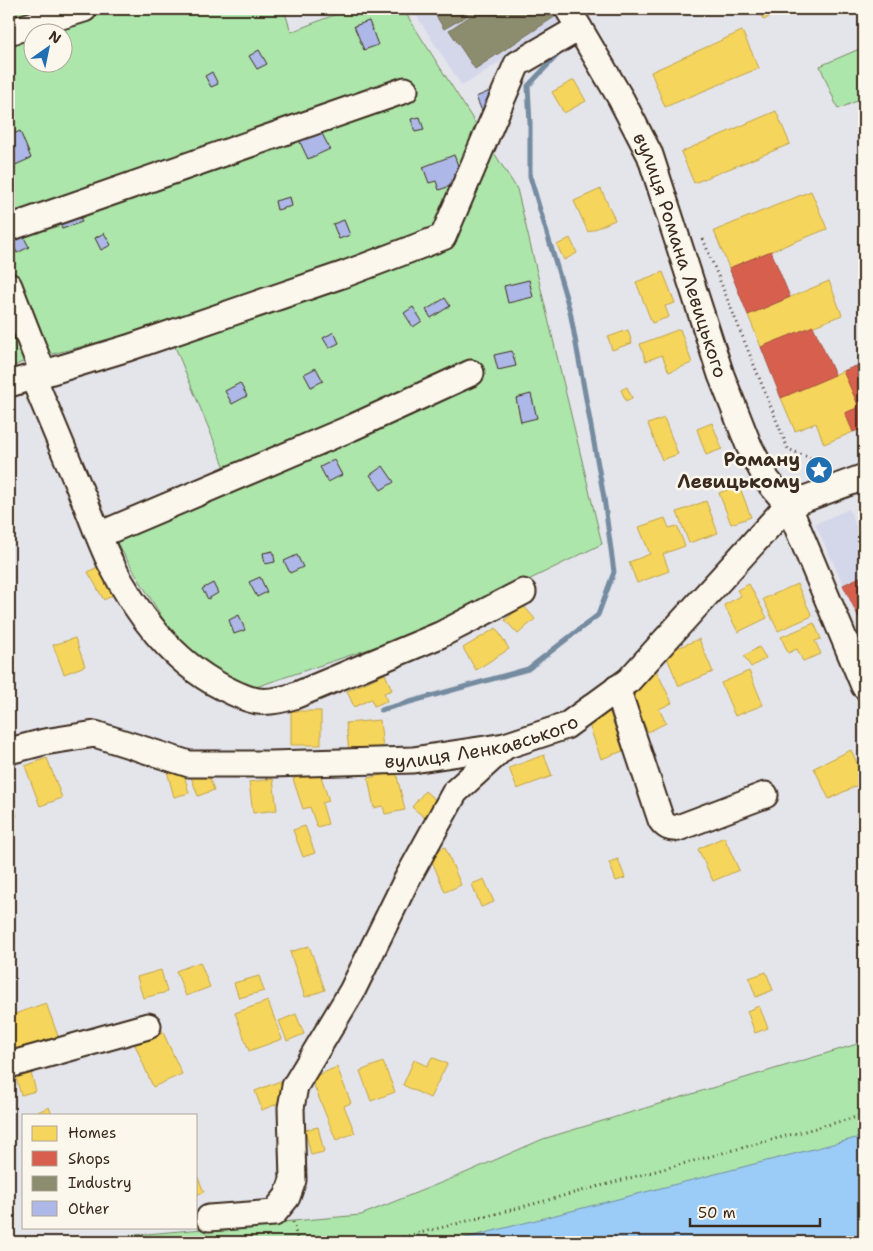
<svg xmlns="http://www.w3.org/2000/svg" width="873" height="1251" font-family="'Shantell Sans',sans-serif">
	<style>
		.built { fill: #d4d7ea }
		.green { fill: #ade6ab; stroke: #748864; fill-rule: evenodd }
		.water { fill: #9accf7; stroke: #748ba0 }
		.homes { fill: #f6d55c; stroke: #bea249 }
		.shops { fill: #d6604d; stroke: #a8503f }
		.industry { fill: #8c8c6e; stroke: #746f56 }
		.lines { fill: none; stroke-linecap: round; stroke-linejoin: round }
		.stream { stroke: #748ba0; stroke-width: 5 }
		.building { fill: #adb8e8; stroke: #3b2a1e }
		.minor-casing { stroke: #3b2a1e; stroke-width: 29 }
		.path { stroke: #3b2a1e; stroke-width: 3; stroke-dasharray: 1 4; stroke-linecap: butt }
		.minor { stroke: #fbf7ec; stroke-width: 25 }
		.labels { text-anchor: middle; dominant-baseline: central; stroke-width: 5; stroke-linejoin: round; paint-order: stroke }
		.street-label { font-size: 19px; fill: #3b2a1e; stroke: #fbf7ec }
		.poi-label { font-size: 19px; font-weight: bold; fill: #3b2a1e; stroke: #fbf7ec; text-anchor: end }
	</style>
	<rect width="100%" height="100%" fill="#e4e4eb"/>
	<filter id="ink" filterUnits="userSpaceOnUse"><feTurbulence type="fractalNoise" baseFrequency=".02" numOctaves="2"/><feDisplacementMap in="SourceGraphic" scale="10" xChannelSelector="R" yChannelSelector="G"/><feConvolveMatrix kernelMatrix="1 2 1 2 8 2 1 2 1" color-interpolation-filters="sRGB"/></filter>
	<g filter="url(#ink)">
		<g class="built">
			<path d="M412 9H561L567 19 462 86Z"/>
			<path d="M849 509 864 546V628L815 524Z"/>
		</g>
		<g class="green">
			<path d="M9 9H284L291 32 349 9H403L517 189 602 544 428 629 253 688 210 667 172 634 111 533 226 470 166 325 25 361 9 368ZM32 32H62V62H32Z"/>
			<path d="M864 47V98L838 109 820 66Z"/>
			<path d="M864 1042V1242H56L361 1215 463 1174 543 1139Z"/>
		</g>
		<path class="water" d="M864 1136V1242H450Z"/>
		<g class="homes">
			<path d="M756 9H782L764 20Z"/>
			<path d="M742 31 759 68 665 107 651 72Z"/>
			<path d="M574 80 586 101 564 113 552 92Z"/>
			<path d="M776 111 790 144 694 183 681 152Z"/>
			<path d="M601 189 615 220 588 232 574 201Z"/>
			<path d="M811 191 827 229 729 268 714 231Z"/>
			<path d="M570 238 577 253 564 260 557 245Z"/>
			<path d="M663 272 675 303 665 306 669 317 652 323 636 282Z"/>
			<path d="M829 281 842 315 761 347 748 315Z"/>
			<path d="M680 329 692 363 669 372 662 355 646 361 640 344Z"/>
			<path d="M628 330 632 343 612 350 608 337Z"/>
			<path d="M843 371 859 407 845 413 853 432 824 444 816 423 795 431 781 398Z"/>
			<path d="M627 387 632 398 626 401 621 390Z"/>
			<path d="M664 418 678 454 662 460 648 424Z"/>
			<path d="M712 423 722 449 706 455 697 429Z"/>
			<path d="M739 485 751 517 731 524 719 493Z"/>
			<path d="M706 501 718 533 689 543 677 512Z"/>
			<path d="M665 518 669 528 677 526 685 546 663 554 669 571 637 583 629 562 650 554 639 527Z"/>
			<path d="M103 564 118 592 104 600 88 572Z"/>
			<path d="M749 584 767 618 738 632 724 605 741 596 737 590Z"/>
			<path d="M797 584 812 616 778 631 763 599Z"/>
			<path d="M523 605 535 619 518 634 505 620Z"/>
			<path d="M814 623 821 639 815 641 821 654 803 661 797 649 788 653 781 637Z"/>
			<path d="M496 628 509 649 476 670 463 648Z"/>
			<path d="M75 638 85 666 64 674 53 645Z"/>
			<path d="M699 639 713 672 679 686 665 653Z"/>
			<path d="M759 647 766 658 751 667 744 656Z"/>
			<path d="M656 670 672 703 659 709 666 723 648 732 625 686Z"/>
			<path d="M749 671 763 705 735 716 721 683Z"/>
			<path d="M385 674 392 690 384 693 387 701 374 706 371 699 354 707 347 691Z"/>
			<rect x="291" y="711" width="30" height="34"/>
			<path d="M609 711 623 751 601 759 587 719Z"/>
			<path d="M380 720 383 749 349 752 346 723Z"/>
			<path d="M851 750 864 778V782L829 799 814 768Z"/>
			<path d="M544 755 552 776 517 789 509 768Z"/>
			<path d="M47 758 62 798 40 806 25 766Z"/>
			<path d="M182 767 189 793 174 797 167 771Z"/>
			<path d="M206 768 214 790 198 796 190 774Z"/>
			<path d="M319 770 329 801 322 803 328 824 317 827 310 807 303 809 293 779Z"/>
			<path d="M396 772 405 810 385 814 383 806 374 808 368 778Z"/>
			<path d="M273 779 277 810 253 813 249 782Z"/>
			<path d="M425 791 438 802 425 818 412 807Z"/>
			<path d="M9 792 17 816 9 819Z"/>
			<path d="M305 826 315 853 303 857 293 830Z"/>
			<path d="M724 837 739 870 713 881 698 849Z"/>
			<path d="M445 847 461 885 445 892 429 854Z"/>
			<path d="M618 859 625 878 616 881 609 862Z"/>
			<path d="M484 879 494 902 481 907 472 884Z"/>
			<path d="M309 946 325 990 305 997 290 952Z"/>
			<path d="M200 962 210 987 186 996 176 971Z"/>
			<path d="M161 970 167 992 143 998 137 977Z"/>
			<path d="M766 972 773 990 756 997 749 978Z"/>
			<path d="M259 976 264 991 239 998 234 983Z"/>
			<path d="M268 1001 282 1039 249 1051 235 1013Z"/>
			<path d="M46 1003 58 1036 9 1053V1016Z"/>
			<path d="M759 1006 768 1028 755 1033 747 1011Z"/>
			<path d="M296 1014 304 1034 287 1041 279 1021Z"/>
			<path d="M161 1028 182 1074 153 1087 133 1040Z"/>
			<path d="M432 1057 447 1064 430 1098 403 1085 414 1060 427 1066Z"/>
			<path d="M383 1062 395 1092 371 1101 360 1071Z"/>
			<path d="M337 1067 351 1103 344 1106 355 1133 336 1140 311 1078Z"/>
			<path d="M30 1070 36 1091 21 1095 15 1074Z"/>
			<path d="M280 1081 287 1100 262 1110 255 1091Z"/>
			<path d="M49 1107 52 1115H31Z"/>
			<path d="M318 1127 324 1152 311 1155 305 1130Z"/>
			<path d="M196 1173 204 1192 196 1195Z"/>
		</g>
		<g class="shops">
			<path d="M771 251 790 297 748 315 729 268Z"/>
			<path d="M813 326 835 375 781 398 761 347Z"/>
			<path d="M864 363V428L853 432 845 413 859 407 843 371Z"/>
			<path d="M864 575V628L843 585Z"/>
		</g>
		<g class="industry">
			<path d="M432 9H479L444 29Z"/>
			<path d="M481 9H552L556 16 475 69 449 30Z"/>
		</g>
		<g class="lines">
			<path class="stream" d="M381 710 528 669 598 615 614 572 604 498 570 311 530 176V124L528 86 562 50"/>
		</g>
		<g class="building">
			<path d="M369 21 378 45 364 50 354 26Z"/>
			<path d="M259 50 267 64 257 69 249 56Z"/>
			<path d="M212 72 218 84 211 87 205 76Z"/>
			<path d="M490 91 496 105 482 111 476 97Z"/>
			<path d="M420 117 424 130 415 132 411 119Z"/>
			<path d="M319 128 330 149 308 159 298 138Z"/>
			<path d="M20 131 31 158 13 166 9 157V136Z"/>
			<path d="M454 155 464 181 439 190 436 181 429 183 423 167Z"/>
			<path d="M290 197 292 206 277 210 275 201Z"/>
			<path d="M78 210 82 222 62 229 58 217Z"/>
			<path d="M344 220 350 235 339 239 333 224Z"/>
			<path d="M19 228 29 247 17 253 9 236Z"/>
			<path d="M104 233 111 245 101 250 95 238Z"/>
			<path d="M529 280 533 297 508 303 504 286Z"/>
			<path d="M445 298 450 306 431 318 426 310Z"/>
			<path d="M413 307 422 321 413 327 404 313Z"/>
			<path d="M334 332 339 343 329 348 323 338Z"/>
			<path d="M512 351 516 366 498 370 494 355Z"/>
			<path d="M316 368 323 381 311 387 304 374Z"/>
			<path d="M240 383 247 396 232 404 225 391Z"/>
			<path d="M531 394 537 418 521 422 516 398Z"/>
			<path d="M334 460 342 475 328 482 320 467Z"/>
			<path d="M383 466 394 482 381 490 370 475Z"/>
			<path d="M273 551 275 562 265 564 263 553Z"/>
			<path d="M297 555 303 567 290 573 284 561Z"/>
			<path d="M260 577 267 592 257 597 249 582Z"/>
			<path d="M213 583 218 593 208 599 202 589Z"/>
			<path d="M239 615 245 630 234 634 229 620Z"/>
		</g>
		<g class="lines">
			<g class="minor-casing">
				<g id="minor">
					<path id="s1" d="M568 9 621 99 650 155 721 375 749 446 767 480 788 505 864 686"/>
					<path d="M9 32 84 9"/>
					<path d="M9 228 405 90"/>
					<path d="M9 286 43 373"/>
					<path d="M33 377C49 415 65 454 81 492 91 515 99 539 110 562 135 612 172 661 222 687 251 702 262 706 294 696L440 635 523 592"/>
					<path d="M9 384 128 348 345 274 443 237 517 64 579 28"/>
					<path d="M99 535 351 428 471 373"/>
					<path d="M617 688 661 820C666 827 670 829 678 828L765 795"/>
					<path id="s2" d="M9 751 44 742 95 734 189 764H271L413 760 505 746 566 726 629 680 788 505 864 477"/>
					<path d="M9 1065 148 1026"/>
					<path d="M209 1218 274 1213 287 1197 293 1180 291 1108 295 1086 352 991 406 881 455 792 505 746"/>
				</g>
			</g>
			<g class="path">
				<path d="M703 239 788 449 832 467"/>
				<path d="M293 1222 298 1242"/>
				<path d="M384 1242 507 1211 864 1115"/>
			</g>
			<use href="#minor" class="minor"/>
		</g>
	</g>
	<defs>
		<g id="sight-disc" transform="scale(1.4375)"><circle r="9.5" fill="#1f6fb2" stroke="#fbf7ec"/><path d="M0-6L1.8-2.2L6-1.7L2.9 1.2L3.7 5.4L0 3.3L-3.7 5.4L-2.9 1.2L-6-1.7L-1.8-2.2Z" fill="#fff"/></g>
	</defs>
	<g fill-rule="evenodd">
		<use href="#sight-disc" x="819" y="470"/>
	</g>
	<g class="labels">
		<g class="street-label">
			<text stroke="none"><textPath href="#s1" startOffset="272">вулиця Романа Левицького</textPath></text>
			<text stroke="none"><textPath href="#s2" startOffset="481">вулиця Ленкавського</textPath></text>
		</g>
		<g class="poi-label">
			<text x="800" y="459">Роману<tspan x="800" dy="22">Левицькому</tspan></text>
		</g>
	</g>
	<rect width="873" height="1251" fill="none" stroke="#fbf7ec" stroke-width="30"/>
	<rect x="15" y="15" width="843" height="1221" fill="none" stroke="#3b2a1e" stroke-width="2" filter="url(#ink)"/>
	<rect x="22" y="1114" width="175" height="115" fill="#fbf7ec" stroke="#aea59a"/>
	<rect x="32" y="1126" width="25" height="15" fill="#f6d55c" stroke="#aea59a"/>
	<text x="68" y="1138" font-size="15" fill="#3b2a1e">Homes</text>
	<rect x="32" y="1151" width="25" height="15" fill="#d6604d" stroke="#aea59a"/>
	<text x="68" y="1164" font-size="15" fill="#3b2a1e">Shops</text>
	<rect x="32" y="1176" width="25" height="15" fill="#8c8c6e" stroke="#aea59a"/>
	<text x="68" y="1188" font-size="15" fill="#3b2a1e">Industry</text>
	<rect x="32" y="1201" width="25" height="15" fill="#adb8e8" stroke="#aea59a"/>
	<text x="68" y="1214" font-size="15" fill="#3b2a1e">Other</text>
	<g transform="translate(48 48) rotate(33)"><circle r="24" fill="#fbf7ec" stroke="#aea59a"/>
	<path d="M0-4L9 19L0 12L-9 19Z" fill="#1f6fb2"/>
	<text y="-8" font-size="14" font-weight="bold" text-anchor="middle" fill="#3b2a1e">N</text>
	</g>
	<path d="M690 1218v8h130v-8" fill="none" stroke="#3b2a1e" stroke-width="2.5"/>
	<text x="698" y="1218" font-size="15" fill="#3b2a1e" stroke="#fbf7ec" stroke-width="4" paint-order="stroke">50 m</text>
</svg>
